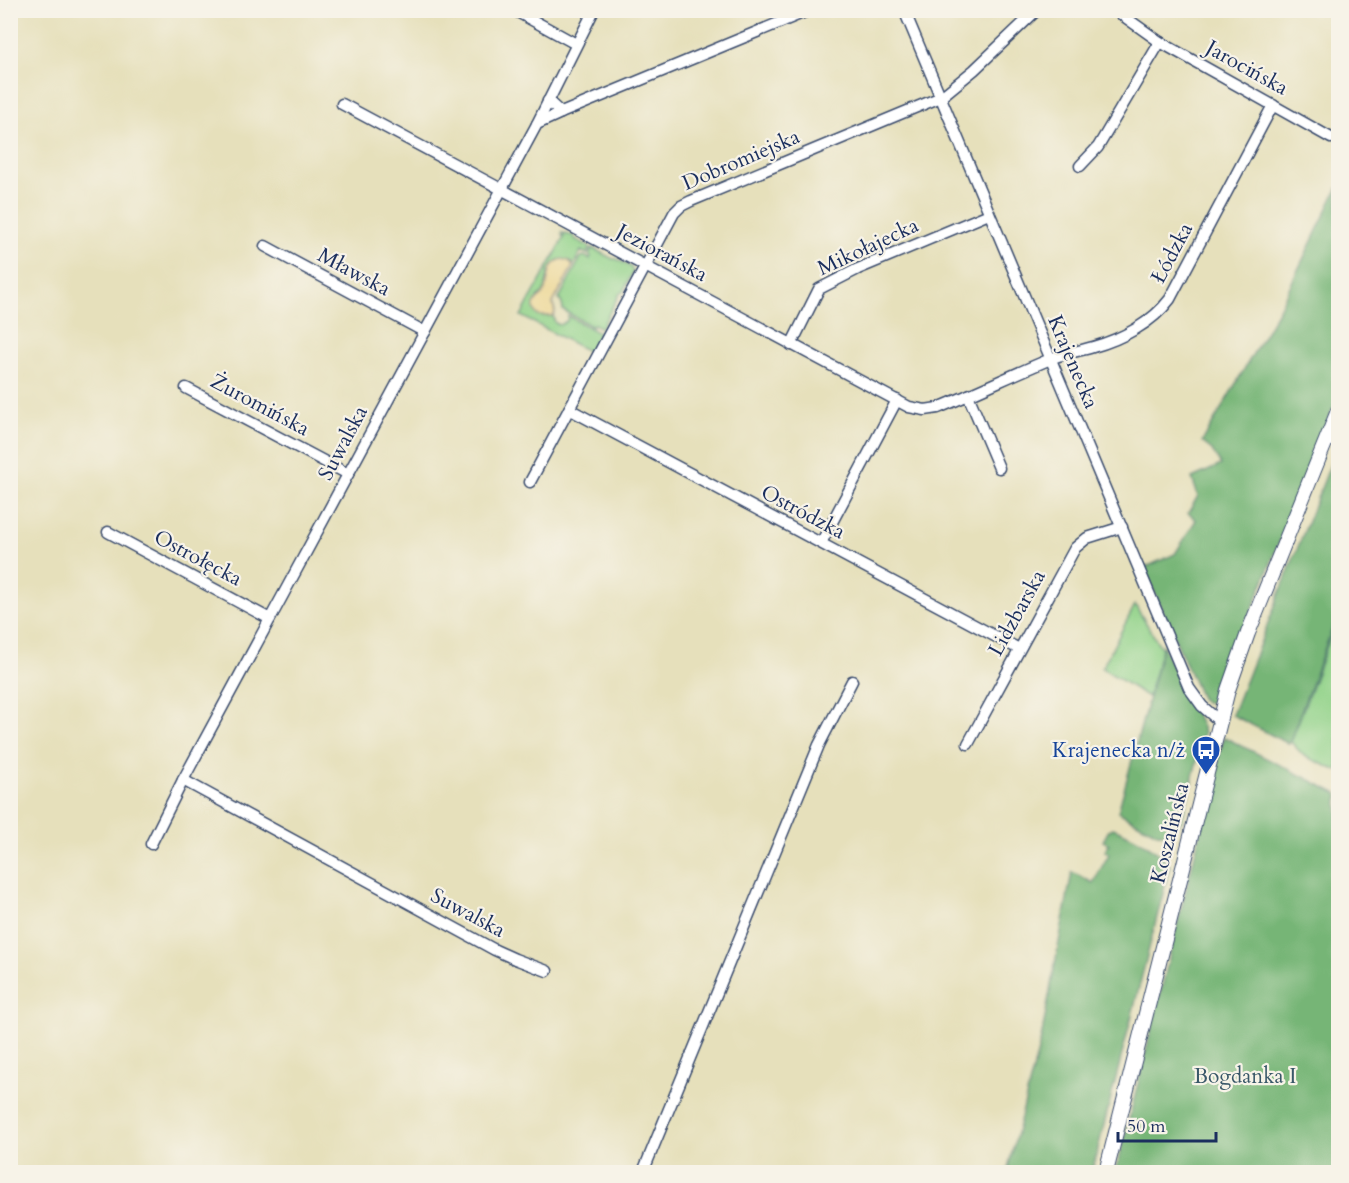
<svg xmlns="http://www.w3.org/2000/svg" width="1349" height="1183" font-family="Cardo,serif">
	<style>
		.green { fill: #93d38a; stroke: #578174; stroke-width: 1.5 }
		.forest { fill: #76b576; stroke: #48726a; stroke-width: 1.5 }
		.sand { fill: #eeda9e; stroke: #84847e; stroke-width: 1.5 }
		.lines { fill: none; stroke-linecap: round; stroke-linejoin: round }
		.minor-casing { stroke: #394a6c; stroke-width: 13 }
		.tertiary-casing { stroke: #394a6c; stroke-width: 16 }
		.minor { stroke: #fff; stroke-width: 10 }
		.tertiary { stroke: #fff; stroke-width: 14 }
		.labels { text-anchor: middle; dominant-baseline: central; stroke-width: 4.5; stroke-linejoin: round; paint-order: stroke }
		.street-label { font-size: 21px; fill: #1b2f5e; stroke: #f7f3e8 }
		.transit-label { font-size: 21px; fill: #164399; stroke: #f7f3e8; text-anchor: end }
		.park-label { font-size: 21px; fill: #395869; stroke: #f7f3e8 }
	</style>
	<rect width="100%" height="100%" fill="#f7f3e8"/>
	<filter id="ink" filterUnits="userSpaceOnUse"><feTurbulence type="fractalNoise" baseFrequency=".0167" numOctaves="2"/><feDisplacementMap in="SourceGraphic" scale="12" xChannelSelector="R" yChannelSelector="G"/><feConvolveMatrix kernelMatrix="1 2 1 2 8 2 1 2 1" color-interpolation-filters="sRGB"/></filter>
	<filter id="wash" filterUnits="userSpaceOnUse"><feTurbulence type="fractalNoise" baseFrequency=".008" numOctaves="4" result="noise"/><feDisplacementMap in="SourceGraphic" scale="24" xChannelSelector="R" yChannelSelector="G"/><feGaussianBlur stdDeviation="1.35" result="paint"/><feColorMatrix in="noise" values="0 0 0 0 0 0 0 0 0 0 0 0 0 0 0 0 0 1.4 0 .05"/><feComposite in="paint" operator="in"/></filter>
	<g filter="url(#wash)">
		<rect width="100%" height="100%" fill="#e6e0bb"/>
		<g class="green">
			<path d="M563 233 574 236 575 239 590 247 587 254 581 251 573 266 569 261 558 260C554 263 551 267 549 272 544 283 550 290 537 298L542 316H553L555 323 560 325 567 321 568 316 599 333 593 344 595 350 593 354 521 316 564 238 562 235H565Z"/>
			<path d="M592 248 613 259H617L631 267 633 272 623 292 620 293 601 328 594 324 591 326 563 310 562 304 559 299 581 257 584 256 590 259 591 256 589 255Z"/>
			<path d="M1135 605 1162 649 1148 697 1102 668Z"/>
			<path d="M1338 617V771L1304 756 1291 742Z"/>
		</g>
		<g class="forest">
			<path d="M1338 187V396L1244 630 1220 697 1213 703 1205 702 1201 698 1144 568 1175 554 1196 520 1188 513 1198 496 1192 478 1221 465 1212 450 1202 442 1279 309Z"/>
			<path d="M1338 445V613L1289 744 1232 715Z"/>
			<path d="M1163 645 1190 707 1196 714 1204 732 1182 821C1175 829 1169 835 1157 833L1118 812Z"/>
			<path d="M1224 737 1338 794V1172H1116Z"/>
			<path d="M1113 828C1133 836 1157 848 1170 866L1092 1172H1007L1041 1039 1072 872 1093 883 1109 854 1105 851 1109 844 1103 841 1109 830Z"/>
		</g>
		<path class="sand" d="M563 259 569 261 573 266 553 303 555 312 553 316H542L537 315C528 299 540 302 545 291 550 279 546 262 563 259Z"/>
	</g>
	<g filter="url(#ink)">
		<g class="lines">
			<g class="minor-casing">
				<g id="minor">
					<path d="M514 10 576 44"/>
					<path d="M904 10 1189 688 1202 706 1219 721"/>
					<path d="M1115 10 1160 42 1331 138"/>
					<path d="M548 101 561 113 810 10"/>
					<path d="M342 104 909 407 925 410 938 408C977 392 1014 374 1053 358 1066 353 1080 351 1093 347 1122 339 1152 323 1170 299L1273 105"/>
					<path d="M537 124 594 10"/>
					<path d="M1080 166 1098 147 1160 42"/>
					<path d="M265 246 425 332"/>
					<path d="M791 345 819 289 858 269 989 214"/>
					<path d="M186 388 348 474"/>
					<path d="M968 395 999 468"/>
					<path d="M569 409 1019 649"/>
					<path d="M530 482 674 213 681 206 691 201 941 97 974 70 1037 10"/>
					<path d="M108 532 270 619"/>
					<path d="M821 543 897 400"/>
					<path d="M968 744 1075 548 1087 538 1122 527"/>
					<path d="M183 780 495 950 515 959 547 971"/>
					<path d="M151 844 183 780 270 619 537 124 561 113"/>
					<path d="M643 1172 819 745 852 681"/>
				</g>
			</g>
			<g class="tertiary-casing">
				<path id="tertiary" d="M1106 1172 1228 690 1248 633 1338 411"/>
			</g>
			<use href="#minor" class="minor"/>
			<use href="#tertiary" class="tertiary"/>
		</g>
	</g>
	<defs>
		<g id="bus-pin" transform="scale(1.5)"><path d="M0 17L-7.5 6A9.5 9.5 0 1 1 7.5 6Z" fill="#1a4fb4" stroke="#f7f3e8"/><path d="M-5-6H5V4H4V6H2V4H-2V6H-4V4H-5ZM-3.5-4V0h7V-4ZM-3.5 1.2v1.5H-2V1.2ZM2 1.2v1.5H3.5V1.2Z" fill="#fff"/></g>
	</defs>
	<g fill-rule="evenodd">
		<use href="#bus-pin" x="1206" y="750"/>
	</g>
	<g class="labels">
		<g class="street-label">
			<text transform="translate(1247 68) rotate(29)">Jarocińska</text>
			<text transform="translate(741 160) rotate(-23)">Dobromiejska</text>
			<text transform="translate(868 247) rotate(-25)">Mikołajecka</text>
			<text transform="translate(662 253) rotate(28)">Jeziorańska</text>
			<text transform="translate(1172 253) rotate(-62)">Łódzka</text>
			<text transform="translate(354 272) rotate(28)">Mławska</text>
			<text transform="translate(1073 362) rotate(67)">Krajenecka</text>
			<text transform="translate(260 405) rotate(28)">Żuromińska</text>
			<text transform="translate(343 443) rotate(-62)">Suwalska</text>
			<text transform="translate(803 512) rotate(28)">Ostródzka</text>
			<text transform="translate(198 558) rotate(28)">Ostrołęcka</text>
			<text transform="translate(1017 613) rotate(-61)">Lidzbarska</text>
			<text transform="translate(1170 833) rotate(-76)">Koszalińska</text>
			<text transform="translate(468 913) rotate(28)">Suwalska</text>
		</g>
		<g class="transit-label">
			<text x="1185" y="750">Krajenecka n/ż</text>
		</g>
		<g class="park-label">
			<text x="1245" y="1076">Bogdanka I</text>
		</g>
	</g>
	<rect width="1349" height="1183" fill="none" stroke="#f7f3e8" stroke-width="36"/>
	<path d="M1118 1132v9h98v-9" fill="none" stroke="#1b2f5e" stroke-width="3"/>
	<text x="1127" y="1132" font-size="18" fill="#1b2f5e" stroke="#f7f3e8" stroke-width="4.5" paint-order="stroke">50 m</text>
</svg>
